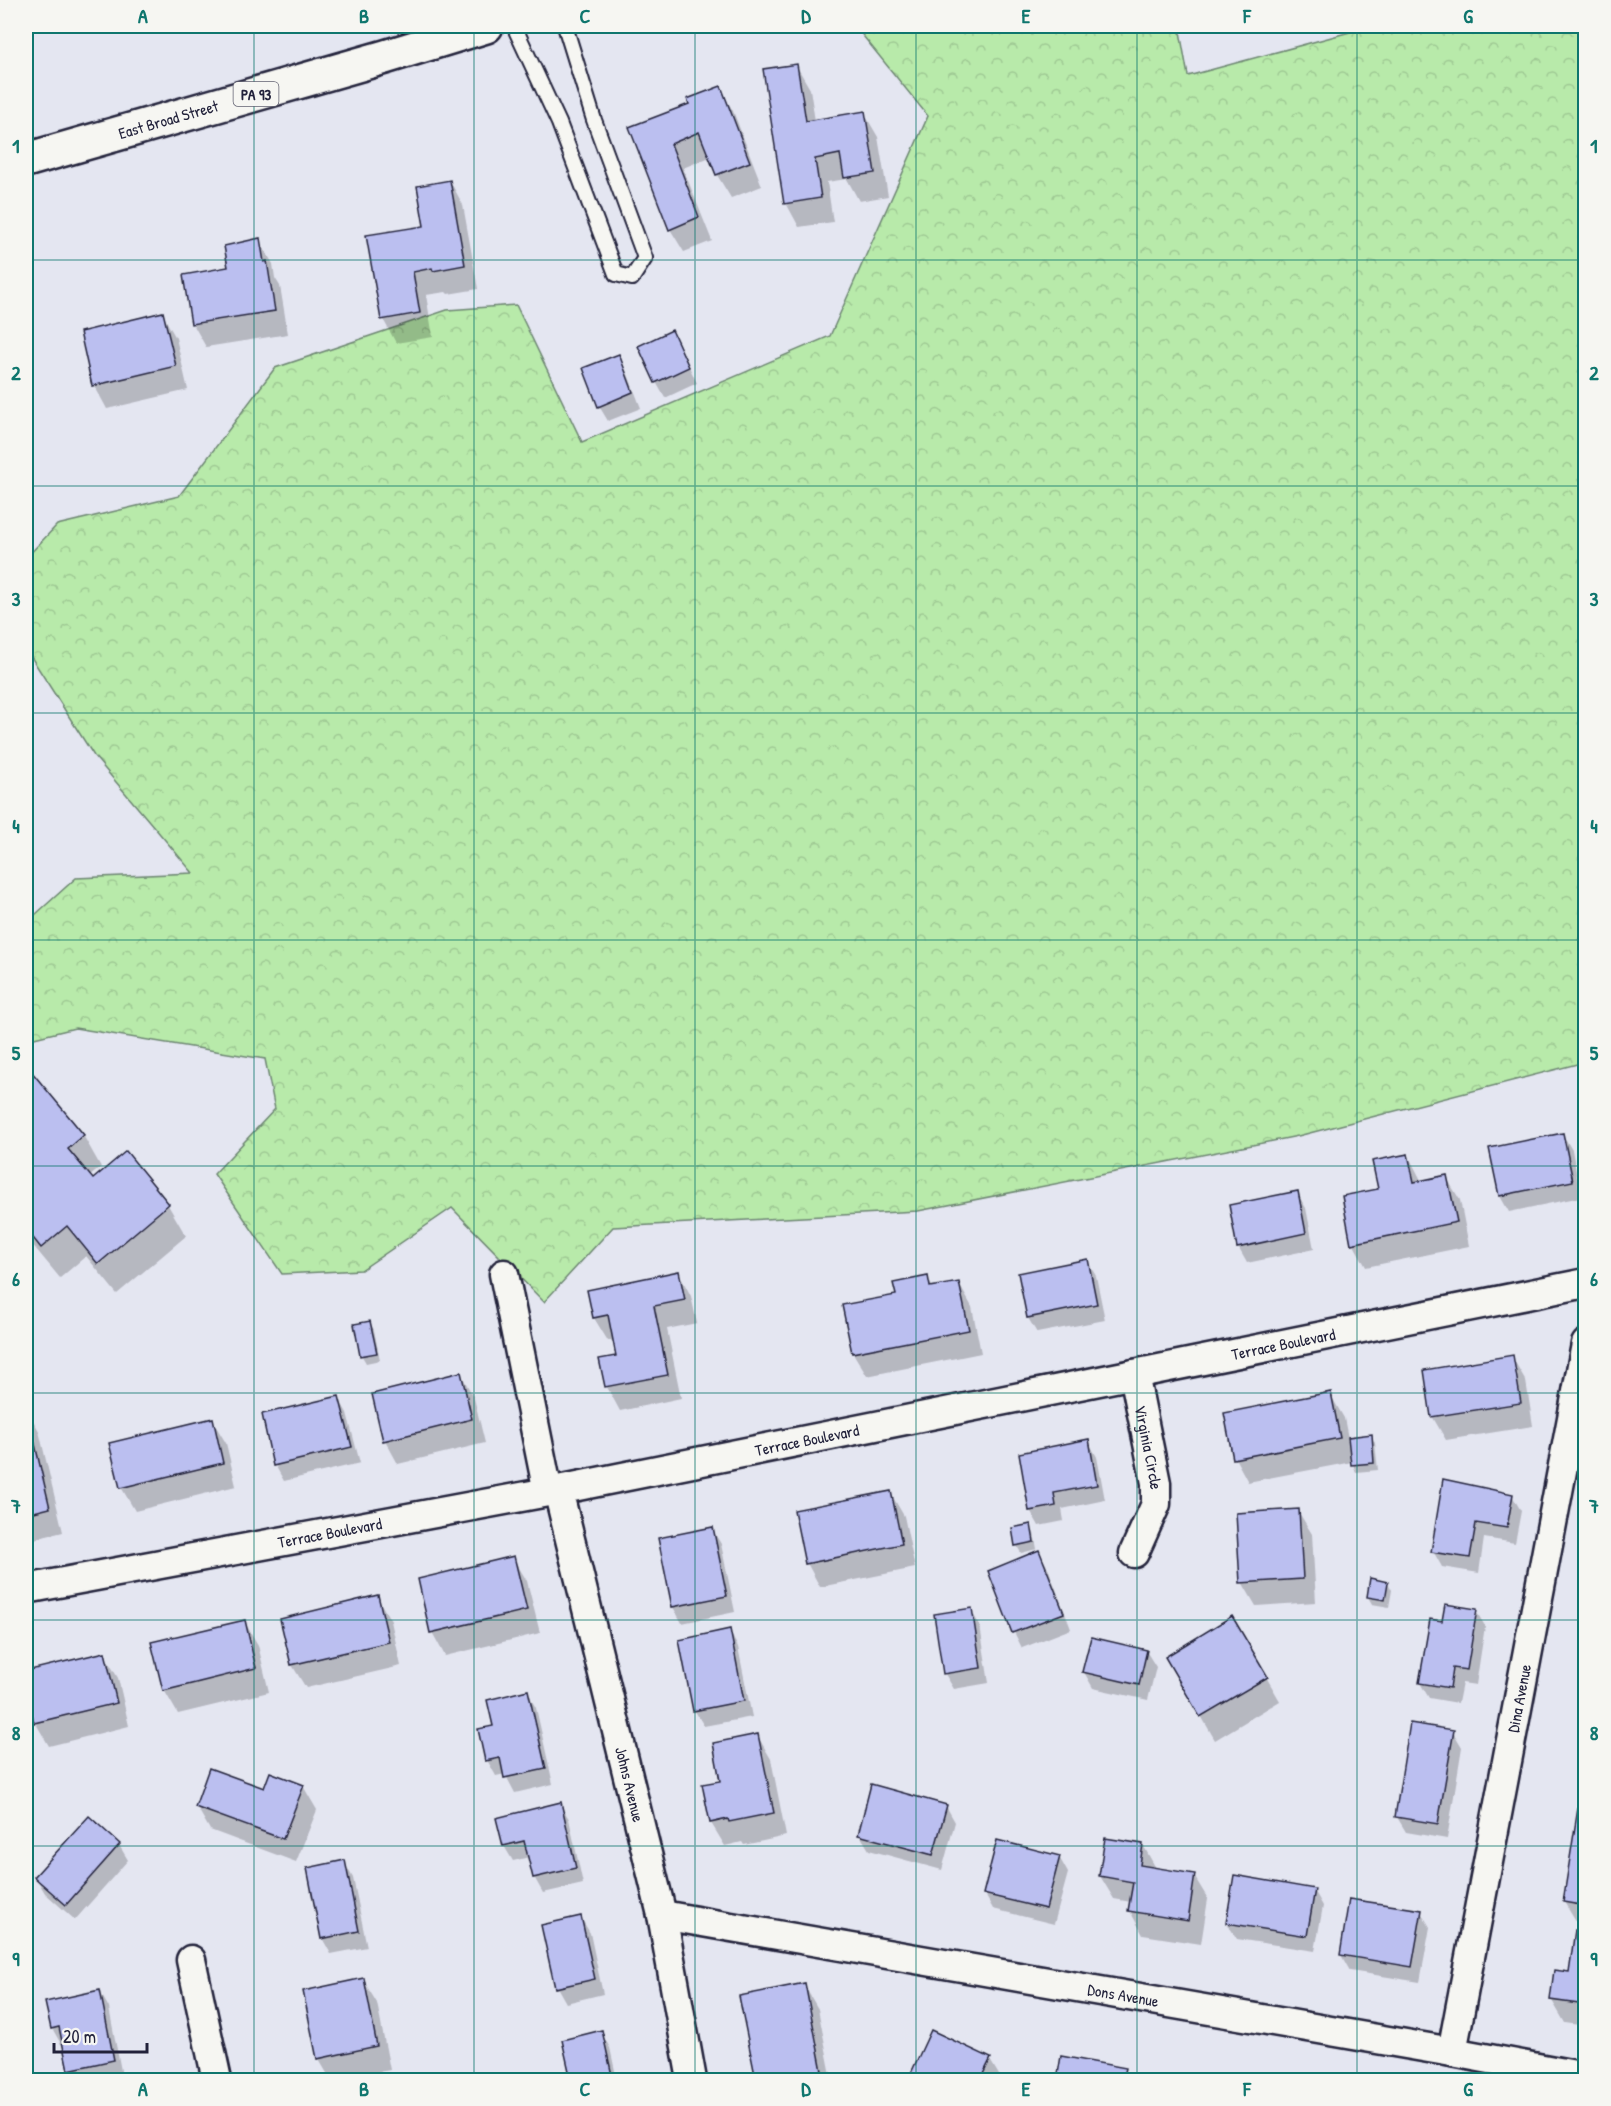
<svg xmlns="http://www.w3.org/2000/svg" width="1611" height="2106" font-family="'Patrick Hand',sans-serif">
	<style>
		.forest { fill: url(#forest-crowns); stroke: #6d8672; stroke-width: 1.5 }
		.shadow { fill: #0003 }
		.building { fill: #bbbff0; stroke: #22223b; stroke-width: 1.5 }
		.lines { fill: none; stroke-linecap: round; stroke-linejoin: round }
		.lane-casing { stroke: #22223b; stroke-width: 18 }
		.street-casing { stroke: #22223b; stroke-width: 33 }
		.highway-casing { stroke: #22223b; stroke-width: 38 }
		.lane { stroke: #f6f6f2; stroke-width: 14 }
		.street { stroke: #f6f6f2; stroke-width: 28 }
		.highway { stroke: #f6f6f2; stroke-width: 33 }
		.grid { fill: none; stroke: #0f766e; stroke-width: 1.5; stroke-opacity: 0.55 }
		.labels { text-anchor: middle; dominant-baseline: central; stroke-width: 5; stroke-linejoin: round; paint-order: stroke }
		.shield { fill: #f6f6f2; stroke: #626272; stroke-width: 1.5 }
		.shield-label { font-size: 15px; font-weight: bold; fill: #22223b }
		.street-label { font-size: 16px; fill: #22223b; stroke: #f6f6f2 }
		.neatline { fill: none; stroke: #0f766e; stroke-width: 2 }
		.grid-label { font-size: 20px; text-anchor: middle; font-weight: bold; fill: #0f766e }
	</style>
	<defs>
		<pattern id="forest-crowns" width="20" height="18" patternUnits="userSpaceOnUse" patternTransform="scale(1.5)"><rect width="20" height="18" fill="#b8eaaa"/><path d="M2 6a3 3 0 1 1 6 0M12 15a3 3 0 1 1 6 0" fill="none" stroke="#9ec893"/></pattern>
	</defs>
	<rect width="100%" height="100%" fill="#e4e6f1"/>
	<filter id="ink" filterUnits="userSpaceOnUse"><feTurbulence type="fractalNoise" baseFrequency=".0167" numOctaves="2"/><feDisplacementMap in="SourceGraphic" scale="12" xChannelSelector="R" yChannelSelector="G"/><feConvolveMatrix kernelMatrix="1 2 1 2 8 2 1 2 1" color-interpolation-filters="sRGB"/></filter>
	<g filter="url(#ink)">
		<path class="forest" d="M855 26H1179L1188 76 1372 26H1585V1062L1298 1136 918 1211 613 1227 544 1302 452 1208 361 1270 282 1274 214 1174 275 1109 265 1059 75 1028 26 1040V923L76 878 193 873 94 756 26 649V558L57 525 179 496 275 368 447 310 516 305 582 442 830 336 928 116Z"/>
		<g class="shadow">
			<path d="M796 65 810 89 815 121 864 113 878 137 888 196 859 201 847 179 827 182 833 222 799 227 786 203Z"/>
			<path d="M720 88 733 111 762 186 731 198 717 175 710 157 683 168 712 241 684 252 670 229 631 128 691 105Z"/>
			<path d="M450 181 463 205 478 289 448 294 446 292 426 295 433 337 396 343 383 319 425 228Z"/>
			<path d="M259 240 273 264 275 278 280 286 288 334 206 347 193 324 185 276 230 269Z"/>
			<path d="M162 314 176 338 188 390 107 409 94 385Z"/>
			<path d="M672 332 697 383 665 398 656 382Z"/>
			<path d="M618 356 627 372 641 408 608 421 599 406Z"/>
			<path d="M26 1067 83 1135 101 1167 89 1177 93 1181 125 1154 168 1205 186 1236 117 1294 86 1256 60 1278 26 1237Z"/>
			<path d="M1563 1135 1572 1150 1581 1197 1509 1212 1500 1196 1491 1149Z"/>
			<path d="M1408 1155 1422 1182 1446 1177 1460 1200 1469 1246 1366 1267 1353 1243 1379 1190Z"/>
			<path d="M1297 1193 1306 1208 1314 1249 1247 1263 1238 1247Z"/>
			<path d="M1087 1261 1096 1276 1105 1320 1037 1333 1028 1318 1020 1274Z"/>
			<path d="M678 1272 691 1296 697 1323 667 1329 681 1398 620 1411 607 1387 601 1360 618 1357 615 1340 608 1341 594 1318Z"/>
			<path d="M927 1278 933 1288 959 1284 972 1307 981 1353 867 1376 853 1353 844 1307 897 1296Z"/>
			<path d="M370 1323 374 1330 380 1360 366 1363 362 1356Z"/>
			<path d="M1512 1357 1526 1381 1533 1426 1446 1440 1432 1416Z"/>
			<path d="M461 1374 474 1398 485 1443 398 1464 385 1440Z"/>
			<path d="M1330 1394 1344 1418 1348 1438 1371 1436 1375 1443 1378 1470 1356 1472 1352 1462 1248 1482 1235 1458Z"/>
			<path d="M338 1397 347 1413 360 1463 284 1481 275 1465Z"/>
			<path d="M26 1408 39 1431 63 1532 26 1541Z"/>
			<path d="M212 1420 226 1443 236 1486 135 1511 121 1487Z"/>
			<path d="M1088 1441 1097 1457 1105 1500 1062 1509 1064 1521 1039 1526 1030 1510Z"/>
			<path d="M890 1492 904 1516 915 1568 820 1587 807 1563Z"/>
			<path d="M1512 1495 1521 1511 1515 1543 1484 1538 1479 1573 1442 1567 1433 1551Z"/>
			<path d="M1298 1511 1312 1534 1316 1602 1256 1606 1242 1582Z"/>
			<path d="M1030 1525 1034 1533 1037 1549 1021 1553 1017 1546 1013 1529Z"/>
			<path d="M712 1529 721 1544 735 1612 682 1623 673 1607 659 1539Z"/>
			<path d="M1039 1552 1048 1568 1071 1629 1022 1648 1014 1632Z"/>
			<path d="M513 1558 527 1581 540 1633 445 1656 432 1632Z"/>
			<path d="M1388 1583 1392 1590 1389 1607 1372 1604 1368 1597Z"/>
			<path d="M377 1597 391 1621 401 1666 306 1688 292 1665 282 1620Z"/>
			<path d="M971 1610 980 1626 989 1683 954 1689 945 1674Z"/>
			<path d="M1476 1611 1485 1626 1476 1685 1462 1683 1458 1703 1429 1698 1420 1683 1444 1623Z"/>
			<path d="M1232 1618 1280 1701 1215 1740 1167 1657Z"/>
			<path d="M244 1621 258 1645 269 1692 178 1714 164 1690Z"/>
			<path d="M729 1631 738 1647 752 1717 704 1726 695 1711 681 1641Z"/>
			<path d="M1146 1651 1156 1667 1148 1700 1093 1688 1084 1672Z"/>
			<path d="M104 1654 118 1678 129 1726 49 1746 35 1722 26 1673Z"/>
			<path d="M527 1692 536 1708 553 1784 515 1793 505 1774 496 1776 487 1760 495 1727Z"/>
			<path d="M1453 1732 1462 1747 1447 1839 1406 1832 1397 1817Z"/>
			<path d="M757 1735 771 1759 786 1836 744 1845 742 1842 725 1846 711 1823 722 1782Z"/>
			<path d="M303 1786 317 1810 296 1862 210 1830 197 1807 265 1790Z"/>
			<path d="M560 1804 569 1819 583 1884 543 1893 534 1877 529 1857 513 1861 504 1846Z"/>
			<path d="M946 1806 955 1822 942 1870 869 1850 860 1835Z"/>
			<path d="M1586 1811V1927L1578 1925 1564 1902Z"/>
			<path d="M119 1845 128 1860 75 1920 45 1893 36 1878Z"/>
			<path d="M1143 1845 1157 1870 1194 1876 1208 1899 1201 1944 1143 1935 1130 1911 1131 1902 1114 1899 1100 1876Z"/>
			<path d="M1059 1857 1068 1873 1054 1924 993 1909 984 1893Z"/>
			<path d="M344 1862 353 1878 367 1947 331 1954 322 1938Z"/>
			<path d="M1314 1890 1323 1906 1315 1951 1237 1939 1227 1923Z"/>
			<path d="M1421 1912 1430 1927 1420 1982 1350 1971 1341 1955Z"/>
			<path d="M581 1918 590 1933 603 1994 566 2003 557 1987Z"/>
			<path d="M1586 1933V2026L1565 2023 1551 1999 1570 1973Z"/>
			<path d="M363 1980 377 2003 390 2070 331 2080 318 2058Z"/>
			<path d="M804 1985 818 2009 832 2080H757L741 1998Z"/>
			<path d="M100 1992 109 2008 122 2076 98 2080H76L69 2069 64 2043 61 2044 52 2028Z"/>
			<path d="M601 2032 610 2048 617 2080H572L564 2041Z"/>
			<path d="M1062 2058 1125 2069 1131 2080H1058Z"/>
			<path d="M990 2060 999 2075 996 2080H917L912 2073Z"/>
		</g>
		<g class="building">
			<path d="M797 64 806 121 865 111 875 173 844 178 840 154 815 159 821 198 784 204 763 69Z"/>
			<path d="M721 86 750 162 716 175 699 132 671 144 699 217 669 230 629 127 689 104 687 99Z"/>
			<path d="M450 180 465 265 433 271 432 268 413 272 420 313 381 320 366 235 424 226 417 186Z"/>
			<path d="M260 238 264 262 267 261 275 311 191 324 183 275 228 267 224 246Z"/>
			<path d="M163 312 176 366 92 386 80 332Z"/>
			<path d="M672 330 689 367 655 383 638 346Z"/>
			<path d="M619 354 633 392 598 407 583 368Z"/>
			<path d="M26 1065 84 1135 68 1149 93 1179 126 1151 169 1204 98 1264 67 1226 41 1248 26 1229Z"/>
			<path d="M1563 1133 1573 1181 1499 1196 1489 1148Z"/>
			<path d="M1408 1154 1414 1182 1447 1175 1457 1222 1351 1244 1342 1196 1378 1189 1372 1161Z"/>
			<path d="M1298 1191 1306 1233 1237 1248 1229 1205Z"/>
			<path d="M1088 1259 1097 1304 1027 1318 1018 1273Z"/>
			<path d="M679 1271 685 1300 654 1306 668 1375 605 1387 599 1359 616 1356 608 1315 593 1318 587 1290Z"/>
			<path d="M928 1276 930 1287 959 1282 969 1330 852 1353 842 1305 896 1295 893 1283Z"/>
			<path d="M370 1321 377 1353 360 1356 354 1324Z"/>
			<path d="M1513 1355 1521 1403 1431 1417 1424 1370Z"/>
			<path d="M461 1372 472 1419 383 1441 372 1394Z"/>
			<path d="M1331 1392 1340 1438 1233 1459 1224 1413Z"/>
			<path d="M339 1396 352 1447 273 1466 262 1414Z"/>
			<path d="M26 1406 50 1508 26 1514Z"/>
			<path d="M213 1418 223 1463 120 1488 109 1443Z"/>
			<path d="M1372 1434 1374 1463 1351 1465 1348 1437Z"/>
			<path d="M1089 1439 1097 1485 1054 1493 1056 1506 1029 1511 1019 1453Z"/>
			<path d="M1443 1479 1513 1494 1507 1528 1476 1523 1470 1558 1431 1552Z"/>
			<path d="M891 1491 902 1544 805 1564 794 1510Z"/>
			<path d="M1299 1509 1303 1579 1240 1583 1236 1513Z"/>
			<path d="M1031 1524 1034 1542 1015 1546 1012 1528Z"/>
			<path d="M713 1527 727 1596 672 1607 658 1538Z"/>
			<path d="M1039 1550 1064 1613 1012 1633 988 1571Z"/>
			<path d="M514 1556 527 1610 430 1633 418 1579Z"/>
			<path d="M1370 1578 1388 1582 1385 1600 1367 1597Z"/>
			<path d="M378 1595 389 1642 291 1665 280 1619Z"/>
			<path d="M1445 1604 1477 1609 1467 1670 1453 1668 1450 1688 1419 1683 1430 1619 1442 1621Z"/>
			<path d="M972 1608 981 1668 943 1674 934 1614Z"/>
			<path d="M1232 1616 1268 1677 1200 1717 1165 1657Z"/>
			<path d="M245 1620 256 1668 163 1691 151 1642Z"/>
			<path d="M730 1629 744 1701 693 1711 679 1640Z"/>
			<path d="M1091 1637 1147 1650 1139 1685 1082 1672Z"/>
			<path d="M105 1652 117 1703 34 1723 26 1686V1671Z"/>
			<path d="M528 1690 546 1769 504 1778 500 1758 485 1761 478 1729 493 1726 487 1700Z"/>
			<path d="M1410 1723 1454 1730 1438 1824 1395 1817Z"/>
			<path d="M758 1734 774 1813 729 1822 728 1819 710 1823 702 1784 720 1781 713 1743Z"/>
			<path d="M209 1768 264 1788 270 1772 304 1785 283 1839 195 1807Z"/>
			<path d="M871 1784 947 1805 933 1855 858 1835Z"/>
			<path d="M561 1802 576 1868 533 1878 524 1841 503 1846 496 1818Z"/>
			<path d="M1578 1808 1586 1809V1906L1563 1902Z"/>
			<path d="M89 1816 120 1844 66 1905 34 1877Z"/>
			<path d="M1105 1838 1143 1844 1140 1865 1195 1874 1188 1921 1128 1911 1133 1882 1099 1876Z"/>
			<path d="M997 1840 1060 1856 1046 1909 983 1894Z"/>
			<path d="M345 1860 359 1931 321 1939 307 1868Z"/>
			<path d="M1234 1875 1315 1889 1307 1936 1226 1923Z"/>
			<path d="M1349 1899 1422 1910 1412 1967 1340 1955Z"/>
			<path d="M581 1916 595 1979 555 1988 541 1925Z"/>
			<path d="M1575 1930 1586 1932V2005L1550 2000 1554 1970 1569 1972Z"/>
			<path d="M364 1978 377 2046 317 2059 303 1991Z"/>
			<path d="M805 1983 822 2071 772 2080H756L739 1996Z"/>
			<path d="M100 1990 114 2060 68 2070 59 2027 51 2029 45 2002Z"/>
			<path d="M602 2030 613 2080H571L562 2040Z"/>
			<path d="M931 2030 991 2058 980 2080H927L911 2073Z"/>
			<path d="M1061 2056 1126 2068 1123 2080H1057Z"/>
		</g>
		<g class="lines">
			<g class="lane-casing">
				<path id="lane" d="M514 26 559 123 616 274 632 278 645 258 594 120 565 26"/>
			</g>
			<g class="street-casing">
				<g id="street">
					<path d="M504 1274 548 1492"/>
					<path id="s1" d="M1134 1374 1156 1483V1504L1134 1553"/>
					<path id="s2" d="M558 1490 662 1915 692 2080"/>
					<path id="s3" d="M26 1589 548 1492 1586 1283"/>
					<path id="s4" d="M662 1915 1452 2052 1586 2077"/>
					<path d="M191 1960 217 2080"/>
					<path id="s5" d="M1452 2052 1586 1344"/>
				</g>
			</g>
			<g class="highway-casing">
				<g id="highway">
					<path id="s6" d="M26 160 385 57 486 26"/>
				</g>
			</g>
			<use href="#lane" class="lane"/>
			<use href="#street" class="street"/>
			<use href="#highway" class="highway"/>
		</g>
	</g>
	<path class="grid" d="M254 26V2080M474 26V2080M695 26V2080M916 26V2080M1137 26V2080M1357 26V2080M26 260H1586M26 486H1586M26 713H1586M26 940H1586M26 1166H1586M26 1393H1586M26 1620H1586M26 1846H1586"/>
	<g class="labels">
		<rect class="shield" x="233.5" y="82" width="45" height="24" rx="4.5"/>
		<g class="shield-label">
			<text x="256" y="94">PA 93</text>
		</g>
		<g class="street-label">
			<text stroke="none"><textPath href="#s6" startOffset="148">East Broad Street</textPath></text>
			<text stroke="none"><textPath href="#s3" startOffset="1281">Terrace Boulevard</textPath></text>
			<text stroke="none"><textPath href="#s3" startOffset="795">Terrace Boulevard</textPath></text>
			<text stroke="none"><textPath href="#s1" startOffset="75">Virginia Circle</textPath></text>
			<text stroke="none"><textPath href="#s3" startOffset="309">Terrace Boulevard</textPath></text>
			<text stroke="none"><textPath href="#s5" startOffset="360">Dina Avenue</textPath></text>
			<text stroke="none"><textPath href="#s2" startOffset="303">Johns Avenue</textPath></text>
			<text stroke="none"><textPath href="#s4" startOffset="468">Dons Avenue</textPath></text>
		</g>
	</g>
	<rect width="1611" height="2106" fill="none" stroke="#f6f6f2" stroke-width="66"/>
	<path d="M54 2043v9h93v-9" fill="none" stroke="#22223b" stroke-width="3"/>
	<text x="63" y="2043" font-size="18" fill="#22223b" stroke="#f6f6f2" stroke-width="4.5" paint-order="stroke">20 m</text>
	<rect x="33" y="33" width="1545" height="2040" class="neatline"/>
	<g class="grid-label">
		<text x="143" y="23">A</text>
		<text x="364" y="23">B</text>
		<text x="585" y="23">C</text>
		<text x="806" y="23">D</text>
		<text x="1026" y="23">E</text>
		<text x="1247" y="23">F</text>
		<text x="1468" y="23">G</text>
		<text x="16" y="153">1</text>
		<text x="1594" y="153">1</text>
		<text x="16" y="380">2</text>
		<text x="1594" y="380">2</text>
		<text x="16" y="606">3</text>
		<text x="1594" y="606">3</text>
		<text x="16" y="833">4</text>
		<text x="1594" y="833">4</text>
		<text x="16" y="1060">5</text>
		<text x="1594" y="1060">5</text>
		<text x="16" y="1286">6</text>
		<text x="1594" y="1286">6</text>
		<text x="16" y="1513">7</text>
		<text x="1594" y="1513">7</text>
		<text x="16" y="1740">8</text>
		<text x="1594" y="1740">8</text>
		<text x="16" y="1966">9</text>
		<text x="1594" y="1966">9</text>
		<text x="143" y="2096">A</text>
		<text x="364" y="2096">B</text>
		<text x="585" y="2096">C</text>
		<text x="806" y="2096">D</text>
		<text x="1026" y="2096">E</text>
		<text x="1247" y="2096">F</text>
		<text x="1468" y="2096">G</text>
	</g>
</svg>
